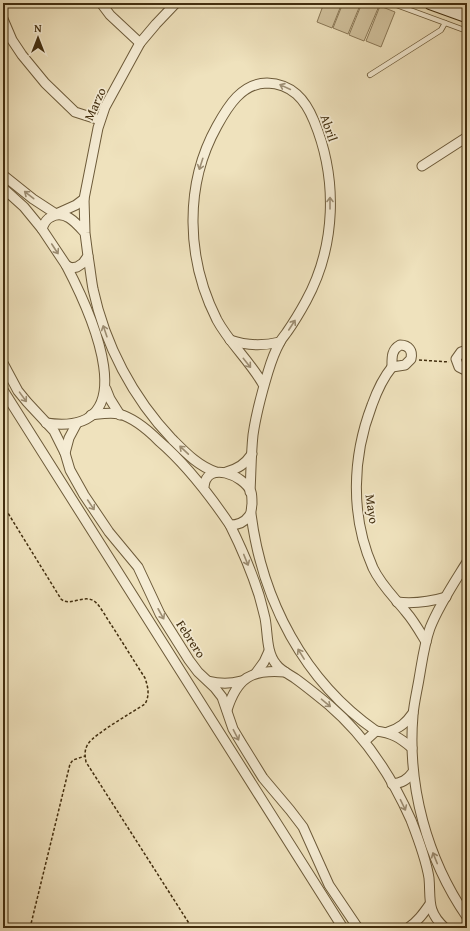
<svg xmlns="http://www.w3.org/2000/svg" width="470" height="931" font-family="'Gentium Book Plus',serif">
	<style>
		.green { fill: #d2c39f; stroke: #8a7857 }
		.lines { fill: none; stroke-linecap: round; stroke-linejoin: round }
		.lane-casing { stroke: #6d5b3a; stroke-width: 6 }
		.street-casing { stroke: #6d5b3a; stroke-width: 11 }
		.secondary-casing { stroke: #422e0f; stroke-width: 15 }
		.path { stroke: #422e0f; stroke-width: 1.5; stroke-dasharray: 3 2; stroke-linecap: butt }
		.lane { stroke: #f5ecd4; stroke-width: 4.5 }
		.street { stroke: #f5ecd4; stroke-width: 9 }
		.secondary { stroke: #f5ecd4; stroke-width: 13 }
		.oneway { stroke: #9c8d72 }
		.labels { text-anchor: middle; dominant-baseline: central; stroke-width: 3.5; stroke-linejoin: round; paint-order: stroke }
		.street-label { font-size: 13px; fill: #422e0f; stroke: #f5ecd4 }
	</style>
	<rect width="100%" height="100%" fill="#efe2bd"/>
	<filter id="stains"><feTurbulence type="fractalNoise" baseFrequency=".005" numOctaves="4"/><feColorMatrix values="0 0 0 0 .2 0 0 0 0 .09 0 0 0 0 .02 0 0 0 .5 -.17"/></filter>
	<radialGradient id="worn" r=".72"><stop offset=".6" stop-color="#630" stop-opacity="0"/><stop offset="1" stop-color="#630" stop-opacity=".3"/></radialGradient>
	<g class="green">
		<path d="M324 3H342L332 28 317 22Z"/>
		<path d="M343 3H361L348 34 333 28Z"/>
		<path d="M362 3H372L379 6 364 41 349 35Z"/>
		<path d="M380 6 395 12 381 47 366 41Z"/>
	</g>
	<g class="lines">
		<g class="lane-casing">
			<g id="lane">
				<path d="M391 3 467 31"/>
				<path d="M370 75 441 30 445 23"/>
			</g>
		</g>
		<g class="street-casing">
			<g id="street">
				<path d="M101 3 110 15 140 43"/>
				<path d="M3 19 12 40 22 55 45 83 75 112 100 120"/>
				<path d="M422 166 467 137"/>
				<path d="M3 175 33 199 56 214 76 205 84 199"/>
				<path d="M3 188 24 207 42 229"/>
				<path d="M85 233C77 224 65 209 51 217 46 219 44 223 42 229L66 265 71 268 77 267 83 263 88 256 85 233 84 199 98 128 105 107 140 43 156 24 176 3"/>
				<path d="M88 256C90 267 91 278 93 289 105 345 133 398 172 439 185 452 198 466 216 472"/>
				<path d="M230 340C247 346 263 346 280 342"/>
				<path d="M400 345C409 345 413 351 411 359L405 365 392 367C392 358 391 350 400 345Z"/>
				<path d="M467 350 461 352 456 359 459 367 467 371"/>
				<path d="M3 363 18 391 27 402 54 431 65 453 70 470 84 495 109 532 138 567 160 614 189 660 198 672 215 688 222 697 233 729 242 744 263 778 290 810 303 827 329 885 358 928"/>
				<path d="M392 367C383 378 377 391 372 405 352 457 350 516 373 568 381 585 394 597 406 612 414 621 420 632 426 642"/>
				<path d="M106 389 110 399 120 415"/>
				<path d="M3 390 343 928"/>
				<path d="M91 415C100 414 110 412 119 414 134 418 148 430 159 441 187 465 209 494 230 525 238 525 244 523 249 516 252 513 251 509 252 504 252 501 252 495 251 492 244 475 206 460 204 487"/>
				<path d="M46 423C150 438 89 309 66 265"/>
				<path d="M65 453 69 438 77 423"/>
				<path d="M226 472C238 469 245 464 252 454"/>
				<path d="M250 492C251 473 251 454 253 435 256 414 262 392 268 372 271 362 275 351 280 342 282 338 285 335 287 332 294 322 300 312 306 301 336 246 338 179 314 121 305 99 292 84 267 83 242 83 228 106 217 126 184 185 186 259 217 320 230 344 251 362 264 386"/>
				<path d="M251 514C262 600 304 681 376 731L365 741"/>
				<path d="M230 525C241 547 251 570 259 595 261 602 263 610 265 618 268 633 266 652 276 664 281 671 289 674 296 679 307 687 318 696 329 705 365 736 392 777 411 820 418 838 426 859 429 878 431 899 426 911 445 928"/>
				<path d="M467 562C454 583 439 605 430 628 424 645 422 662 419 679 417 691 414 703 413 715 407 786 427 859 467 917"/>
				<path d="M397 602C415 604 429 602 446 597"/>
				<path d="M256 673 264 662 269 651"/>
				<path d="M208 681C220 684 230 684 241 681"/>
				<path d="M227 710C237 678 251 669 285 672"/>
				<path d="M376 731C392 733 399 737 412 748"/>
				<path d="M388 732C400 728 406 723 413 713"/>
				<path d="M392 784C402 783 407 780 413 772"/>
				<path d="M408 928C418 921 423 914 430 904"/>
			</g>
		</g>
		<g class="secondary-casing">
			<path id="secondary" d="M431 3 467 16"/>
		</g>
		<g class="path">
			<path d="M419 360 449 362"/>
			<path d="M3 505 61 599C70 607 84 594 94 601 100 605 107 619 112 626 123 643 134 661 145 678 148 687 150 695 145 704 133 712 94 734 88 744 84 750 85 756 86 762L192 928"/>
			<path d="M30 928 70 764 73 760 85 756"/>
		</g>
		<use href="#lane" class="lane"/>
		<use href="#street" class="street"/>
		<use href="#secondary" class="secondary"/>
	</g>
	<defs><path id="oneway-shaft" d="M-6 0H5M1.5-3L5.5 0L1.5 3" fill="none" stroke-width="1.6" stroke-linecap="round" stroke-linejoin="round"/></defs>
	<g class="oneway">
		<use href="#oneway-shaft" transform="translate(285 87) rotate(-155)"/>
		<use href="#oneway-shaft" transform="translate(201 164) rotate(108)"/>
		<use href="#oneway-shaft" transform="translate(29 195) rotate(-142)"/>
		<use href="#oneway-shaft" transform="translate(330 203) rotate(-90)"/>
		<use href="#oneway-shaft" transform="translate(55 249) rotate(57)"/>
		<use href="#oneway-shaft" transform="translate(292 325) rotate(-57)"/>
		<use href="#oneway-shaft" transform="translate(105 331) rotate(-109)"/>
		<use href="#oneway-shaft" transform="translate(247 363) rotate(51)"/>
		<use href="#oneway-shaft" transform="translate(23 397) rotate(54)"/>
		<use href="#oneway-shaft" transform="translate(184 450) rotate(-137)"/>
		<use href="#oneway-shaft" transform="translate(91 505) rotate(56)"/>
		<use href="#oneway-shaft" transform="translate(246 560) rotate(68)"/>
		<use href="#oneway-shaft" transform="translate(161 614) rotate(61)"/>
		<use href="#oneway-shaft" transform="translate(301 654) rotate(-122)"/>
		<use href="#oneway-shaft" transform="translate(326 703) rotate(40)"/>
		<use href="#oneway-shaft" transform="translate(236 735) rotate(63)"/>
		<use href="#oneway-shaft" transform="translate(403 805) rotate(64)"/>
		<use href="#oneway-shaft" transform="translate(435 858) rotate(-112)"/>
	</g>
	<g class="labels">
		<g class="street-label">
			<text transform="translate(95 104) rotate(-66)">Marzo</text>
			<text transform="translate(329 128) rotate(71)">Abril</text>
			<text transform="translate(372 509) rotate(82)">Mayo</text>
			<text transform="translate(191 639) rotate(57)">Febrero</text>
		</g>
	</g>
	<rect width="470" height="931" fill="none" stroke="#efe2bd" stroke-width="16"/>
	<rect x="4" y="4" width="462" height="923" fill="none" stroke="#422e0f" stroke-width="2"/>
	<rect x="8" y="8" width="454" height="915" fill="none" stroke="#422e0f"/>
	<g transform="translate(38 38)" stroke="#f5ecd4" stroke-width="3" paint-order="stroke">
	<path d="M0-3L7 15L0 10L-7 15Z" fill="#422e0f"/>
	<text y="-6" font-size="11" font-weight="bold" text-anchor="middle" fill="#422e0f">N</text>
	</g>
	<rect width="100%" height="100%" filter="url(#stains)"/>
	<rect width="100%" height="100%" fill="url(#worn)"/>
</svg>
